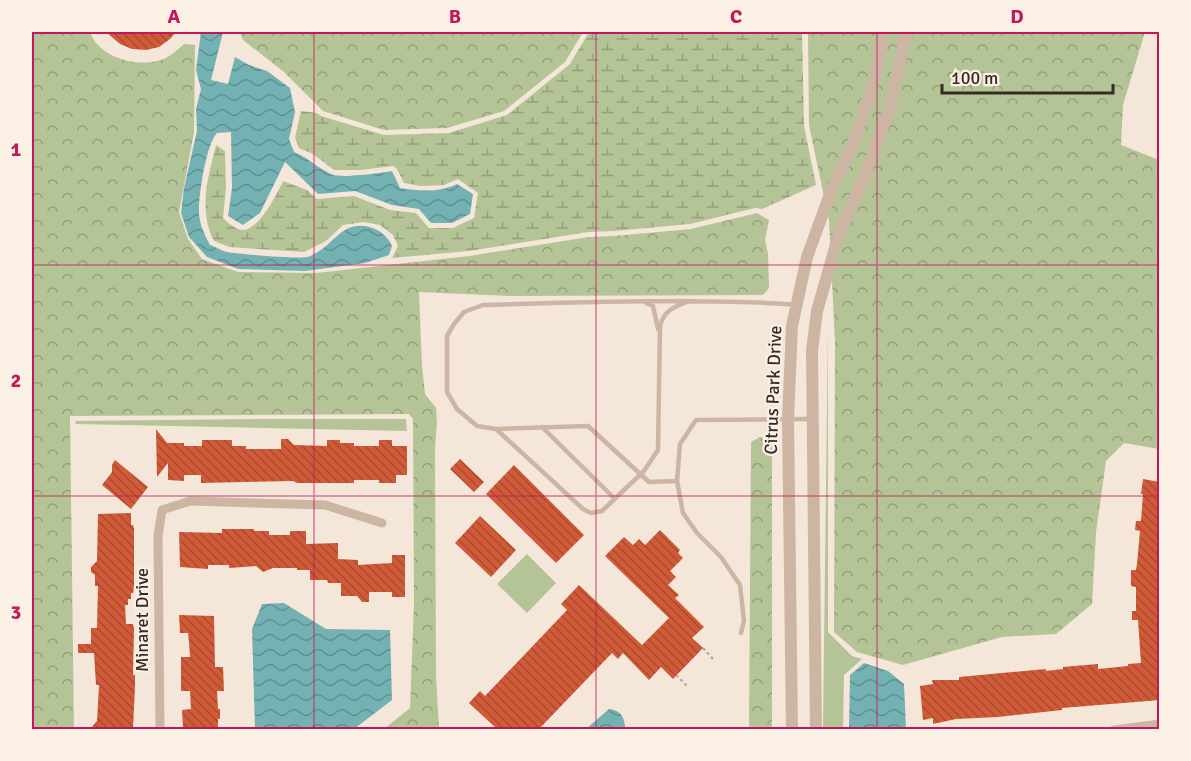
<svg xmlns="http://www.w3.org/2000/svg" width="1191" height="761" font-family="Signika,sans-serif">
	<style>
		.green { fill: #b5c497 }
		.forest { fill: url(#forest-crowns) }
		.wetland { fill: url(#wetland-marsh) }
		.water { fill: url(#water-waves) }
		.building { fill: url(#building-back-hatch) }
		.lines { fill: none; stroke-linecap: round; stroke-linejoin: round }
		.path { stroke: #b89f8d; stroke-width: 2; stroke-dasharray: 3 3; stroke-linecap: butt }
		.service { stroke: #cdb5a3; stroke-width: 4.5 }
		.minor { stroke: #cdb5a3; stroke-width: 9 }
		.tertiary { stroke: #cdb5a3; stroke-width: 12 }
		.grid { fill: none; stroke: #c2185b; stroke-width: 1.5; stroke-opacity: 0.55 }
		.labels { text-anchor: middle; dominant-baseline: central; stroke-width: 4.5; stroke-linejoin: round; paint-order: stroke }
		.street-label { font-size: 18px; fill: #372b26; stroke: #fbf0e4 }
		.neatline { fill: none; stroke: #c2185b; stroke-width: 2 }
		.grid-label { font-size: 20px; text-anchor: middle; font-weight: bold; fill: #c2185b }
	</style>
	<defs>
		<pattern id="forest-crowns" width="20" height="18" patternUnits="userSpaceOnUse" patternTransform="scale(1.5)"><rect width="20" height="18" fill="#b5c497"/><path d="M2 6a3 3 0 1 1 6 0M12 15a3 3 0 1 1 6 0" fill="none" stroke="#949f7b"/></pattern>
		<pattern id="wetland-marsh" width="20" height="14" patternUnits="userSpaceOnUse" patternTransform="scale(1.5)"><rect width="20" height="14" fill="#b5c497"/><path d="M1 5h8M5 5V1M11 12h8M15 12V8" fill="none" stroke="#949f7b"/></pattern>
		<pattern id="water-waves" width="16" height="10" patternUnits="userSpaceOnUse" patternTransform="scale(1.5)"><rect width="16" height="10" fill="#74b1b3"/><path d="M0 5q4-4 8 0t8 0" fill="none" stroke="#609091"/></pattern>
		<pattern id="building-back-hatch" width="6" height="6" patternUnits="userSpaceOnUse" patternTransform="scale(1.5)"><rect width="6" height="6" fill="#d15b38"/><path d="M-1 5l2 2M0 0l6 6M5-1l2 2" fill="none" stroke="#aa4b2f"/></pattern>
	</defs>
	<rect width="100%" height="100%" fill="#f4e6d8"/>
	<g class="green">
		<path d="M828 327V632L852 656 862 659 844 675 843 730 823 729Z"/>
		<path d="M261 419H406L407 431 76 424 75 421Z"/>
		<path d="M527 554 556 583 527 613 497 584Z"/>
	</g>
	<g class="forest">
		<path d="M32 32H90C98 56 133 67 157 61 168 59 176 51 184 44L195 45 194 132 179 212 188 239 202 259 238 272 316 273 469 256 589 237 614 236 691 229 757 213 769 220 765 240 768 254 769 288 763 295 511 296 419 292 422 366 425 394 436 408 437 423 435 447 436 676 439 729H384L410 708 414 604 413 419 409 414 70 416 74 729H32Z"/>
		<path d="M240 32H583L565 62 504 111 447 128 384 130 323 111 284 72 243 40Z"/>
		<path d="M808 32H1145L1123 105 1121 145 1159 160V449L1124 443 1106 461 1096 532 1092 604 1056 634 1002 637 903 665 857 652 834 632 835 342 829 220 809 125Z"/>
		<path d="M760 437 772 444V730L749 729 751 442Z"/>
	</g>
	<path class="wetland" d="M589 32H802L804 126 816 185 762 209 755 208 690 224 614 231 588 232 469 251 392 258 398 246 393 235 380 225 364 222 343 225 326 241 304 252 229 247 214 241C198 209 208 178 216 145L225 151 226 188 223 218C227 222 237 231 244 230 260 228 277 194 283 181L307 190 317 199 354 196 390 210 416 213 429 228H453L474 218 478 193 458 179 444 185 421 186 404 183 397 169 393 166 361 170H334L313 154 299 148 295 138 301 111 317 113 321 116 384 135 449 133 507 115 570 64Z"/>
	<g class="water">
		<path d="M201 32H223L211 80 228 84 235 57 249 65 267 71 290 88 295 112 289 139 294 152C309 158 319 169 331 174 342 179 379 173 392 171L400 188C420 191 438 193 457 184L473 194 470 214 452 223H431L419 209 392 205 355 191 318 194 285 162 260 213 243 225 228 216 232 188 231 132 217 133C206 144 198 198 199 214 200 226 205 235 210 245 216 247 222 251 227 252 237 254 299 259 307 257 324 252 332 238 345 230 362 220 385 229 392 246L389 255 365 263 305 271 238 269 207 257 189 237 181 213 184 188 197 131 196 109 201 89 196 70Z"/>
		<path d="M284 603 326 629 390 630 392 700 354 729H255L252 629 262 604Z"/>
		<path d="M864 663 888 671 904 684 906 729H849L850 675Z"/>
		<path d="M609 709C621 710 625 718 625 729H586Z"/>
	</g>
	<g class="building">
		<path d="M106 32H176L170 39 159 47 146 50 132 49 120 44Z"/>
		<path d="M156 429 167 443H184V446H202V440H232V446H246V449H281V439H288L294 445 327 446V440H340V443H354V446H379V440H392V446H407V475H396V483H379V480H354V483H297L293 481 201 483V475H184V481L168 480V463L157 477Z"/>
		<path d="M460 459 484 482 474 492 450 469Z"/>
		<path d="M115 460 148 487 131 509 102 485 112 472V465Z"/>
		<path d="M514 465 584 535 556 563 486 494Z"/>
		<path d="M1143 479 1160 482V700L1062 708V710L998 717 956 719 933 724V718L923 720 920 686 933 684 932 680H959V677L1046 669V671L1063 669V667L1098 664V669L1128 666V664L1141 663 1138 620H1132V611H1136V587L1131 586V570H1136L1137 564 1140 531 1135 530 1136 521H1141L1143 494H1141Z"/>
		<path d="M131 513V525H133L134 529V588L133 593H131V599H128V605H125L126 624H133L134 629 133 675H135V686L133 729H90L97 721 99 685H96L94 653H78V644H91V628H97L98 586H95V575L91 572V567L97 561 98 514Z"/>
		<path d="M480 516 516 550 491 577 455 543Z"/>
		<path d="M222 529H254V531H269V535H290V531H306V544L338 543V559L358 560V565L392 563V555H405V597H392V592H369V602H362L357 596H341V583H328L327 580H310V570H297V568H273L263 572 256 566 229 568V565H208V569L180 567 179 532 222 533Z"/>
		<path d="M660 530 680 550 678 553 683 558 670 571 676 577 668 585 679 595 675 598 704 627 692 638 703 648 673 679 661 667 649 680 623 653 618 659 612 653 539 729H497L469 703 480 691 485 696 567 610 561 604 579 585 642 645 669 618 605 556 624 537 633 545 639 539 645 545Z"/>
		<path d="M179 615 214 616 215 667H223L224 691H217L218 709H220V719H218V729H184L183 727 182 710 191 709 190 691H181V657H190L189 642 188 633H180Z"/>
	</g>
	<g class="lines">
		<g class="path">
			<path d="M703 648 713 659"/>
			<path d="M676 675 687 686"/>
		</g>
		<g class="service">
			<path d="M689 301C674 307 664 310 660 326L658 450 644 471 602 511 591 513 583 509 496 429 477 426 457 409 447 392V336L454 324 464 312 483 305C548 303 615 301 681 301 719 302 757 301 796 305"/>
			<path d="M646 303 653 306 658 329"/>
			<path d="M542 427 615 499"/>
			<path d="M496 429 588 426 649 482 677 481"/>
			<path d="M741 633 744 621 740 585 721 557 697 533 683 513 677 481 680 444 696 420 811 419"/>
		</g>
		<g class="minor">
			<path d="M160 730 158 536 162 510 190 501 325 505 382 523"/>
			<path d="M1114 730 1160 724"/>
		</g>
		<g class="tertiary">
			<path d="M792 730 788 419 792 326 807 257 830 194 855 140 875 77 884 32"/>
			<path d="M816 730 812 351 817 311 839 234 867 170 890 108 906 32"/>
		</g>
	</g>
	<path class="grid" d="M314 32V730M596 32V730M877 32V730M32 265H1160M32 496H1160"/>
	<g class="labels">
		<g class="street-label">
			<text transform="translate(773 390) rotate(-88)">Citrus Park Drive</text>
			<text transform="translate(142 620) rotate(-90)">Minaret Drive</text>
		</g>
	</g>
	<rect width="1191" height="761" fill="none" stroke="#fbf0e4" stroke-width="66"/>
	<path d="M942 84v9h171v-9" fill="none" stroke="#372b26" stroke-width="3"/>
	<text x="951" y="84" font-size="18" fill="#372b26" stroke="#fbf0e4" stroke-width="4.5" paint-order="stroke">100 m</text>
	<rect x="33" y="33" width="1125" height="695" class="neatline"/>
	<g class="grid-label">
		<text x="174" y="23">A</text>
		<text x="455" y="23">B</text>
		<text x="736" y="23">C</text>
		<text x="1017" y="23">D</text>
		<text x="16" y="156">1</text>
		<text x="16" y="387">2</text>
		<text x="16" y="619">3</text>
	</g>
</svg>
